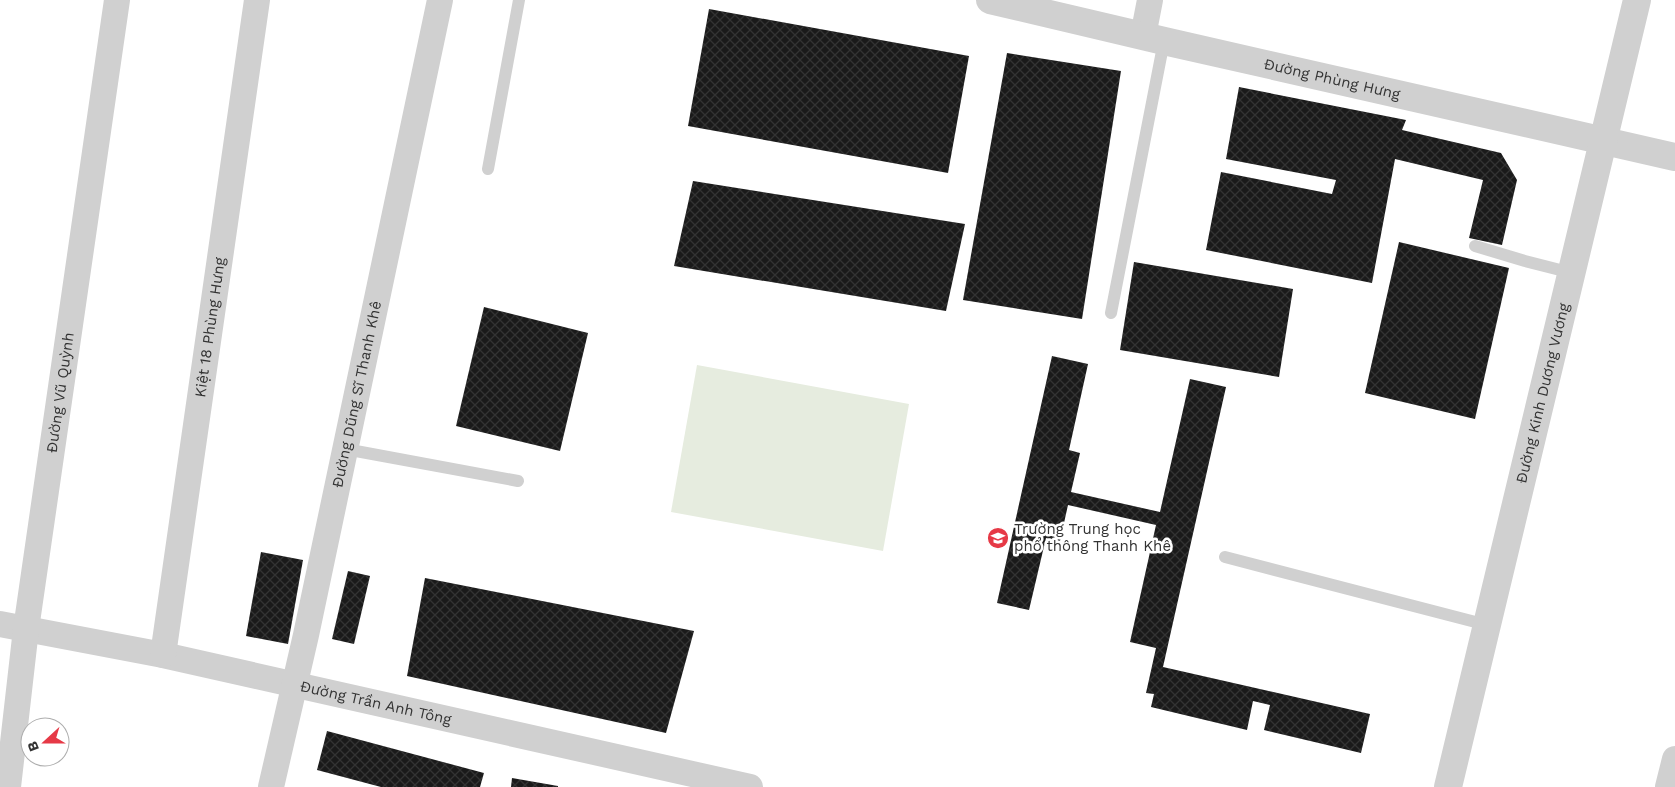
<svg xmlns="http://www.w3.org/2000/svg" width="1675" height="787" font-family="'Work Sans',sans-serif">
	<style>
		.pitch { fill: #e6ecdf }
		.building { fill: url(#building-cross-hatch) }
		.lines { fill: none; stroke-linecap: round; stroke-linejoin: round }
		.service { stroke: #d0d0d0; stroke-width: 12 }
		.minor { stroke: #d0d0d0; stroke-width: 26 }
		.tertiary { stroke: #d0d0d0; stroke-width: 28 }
		.labels { text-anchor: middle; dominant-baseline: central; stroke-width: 5; stroke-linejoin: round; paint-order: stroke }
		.street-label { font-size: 15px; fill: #333; stroke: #fff }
		.poi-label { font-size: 15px; fill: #333; stroke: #fff; text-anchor: start }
	</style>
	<defs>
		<pattern id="building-cross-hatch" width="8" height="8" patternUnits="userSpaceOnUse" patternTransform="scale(1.25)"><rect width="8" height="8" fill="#1a1a1a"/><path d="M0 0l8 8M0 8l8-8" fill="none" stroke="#333"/></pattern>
	</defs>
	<rect width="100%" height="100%" fill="#fff"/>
	<path class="pitch" d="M697 365 909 404 883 551 671 512Z"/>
	<g class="building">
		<path d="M709 9 969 56 948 173 688 126Z"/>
		<path d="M1007 53 1121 71 1082 319 963 300Z"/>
		<path d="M1239 87 1406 120 1402 130 1501 153 1517 180 1502 245 1469 238 1483 180 1395 159 1372 283 1206 250 1221 172 1332 194 1336 180 1226 159Z"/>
		<path d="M693 181 965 224 946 311 674 266Z"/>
		<path d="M1399 242 1509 268 1475 419 1365 393Z"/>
		<path d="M1134 262 1293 289 1279 377 1120 350Z"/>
		<path d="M484 307 588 333 560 451 456 426Z"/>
		<path d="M1052 356 1088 364 1069 450 1080 453 1071 492 1160 512 1190 379 1226 387 1163 667 1370 714 1361 753 1264 730 1270 705 1253 701 1247 730 1151 707 1154 694 1146 693 1156 648 1130 642 1156 525 1068 505 1060 541 1046 538 1029 610 997 603Z"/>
		<path d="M261 552 303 560 288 644 246 636Z"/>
		<path d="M348 571 370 576 354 644 332 639Z"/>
		<path d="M425 578 694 631 666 733 407 676Z"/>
		<path d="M327 731 484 773 480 787H381L317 770Z"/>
		<path d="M512 778 558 786V787H511Z"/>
	</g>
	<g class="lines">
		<g class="service">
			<path d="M488 169 519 0"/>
			<path d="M1475 246 1525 261 1572 273"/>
			<path d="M1111 313 1164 41"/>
			<path d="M345 449 518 481"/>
			<path d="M1225 557 1487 625"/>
		</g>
		<g class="minor">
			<path d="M1143 36 1150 0"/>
			<path id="s1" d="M0 624 163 655 750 787"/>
			<path id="s2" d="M163 655 257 0"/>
			<path id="s3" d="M8 787 26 629 117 0"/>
			<path id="s4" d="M271 787 306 635 440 0"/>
			<path d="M1668 787 1675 759"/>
		</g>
		<g class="tertiary">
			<path id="s5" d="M990 0 1164 41 1675 157"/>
			<path id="s6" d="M1448 787 1637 0"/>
		</g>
	</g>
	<defs>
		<g id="school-disc" transform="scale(1.125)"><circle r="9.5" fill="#e63946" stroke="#fff"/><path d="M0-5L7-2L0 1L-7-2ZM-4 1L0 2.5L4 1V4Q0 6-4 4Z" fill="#fff"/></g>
	</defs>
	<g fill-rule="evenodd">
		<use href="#school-disc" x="998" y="538"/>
	</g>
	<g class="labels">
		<g class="street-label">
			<text stroke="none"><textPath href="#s5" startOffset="351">Đường Phùng Hưng</textPath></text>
			<text stroke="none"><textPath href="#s2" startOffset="331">Kiệt 18 Phùng Hưng</textPath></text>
			<text stroke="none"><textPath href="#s3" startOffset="398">Đường Vũ Quỳnh</textPath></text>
			<text stroke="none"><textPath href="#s4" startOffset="402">Đường Dũng Sĩ Thanh Khê</textPath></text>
			<text stroke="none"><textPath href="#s6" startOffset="405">Đường Kinh Dương Vương</textPath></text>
			<text stroke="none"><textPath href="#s1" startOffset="384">Đường Trần Anh Tông</textPath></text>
		</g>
		<g class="poi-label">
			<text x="1014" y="529">Trường Trung học<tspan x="1014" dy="17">phổ thông Thanh Khê</tspan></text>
		</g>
	</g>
	<g transform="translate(45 742) rotate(249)"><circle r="24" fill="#ffffff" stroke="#adadad"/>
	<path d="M0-4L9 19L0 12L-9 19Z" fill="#e63946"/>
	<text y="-8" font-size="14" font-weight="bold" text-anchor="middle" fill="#333333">B</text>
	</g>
</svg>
